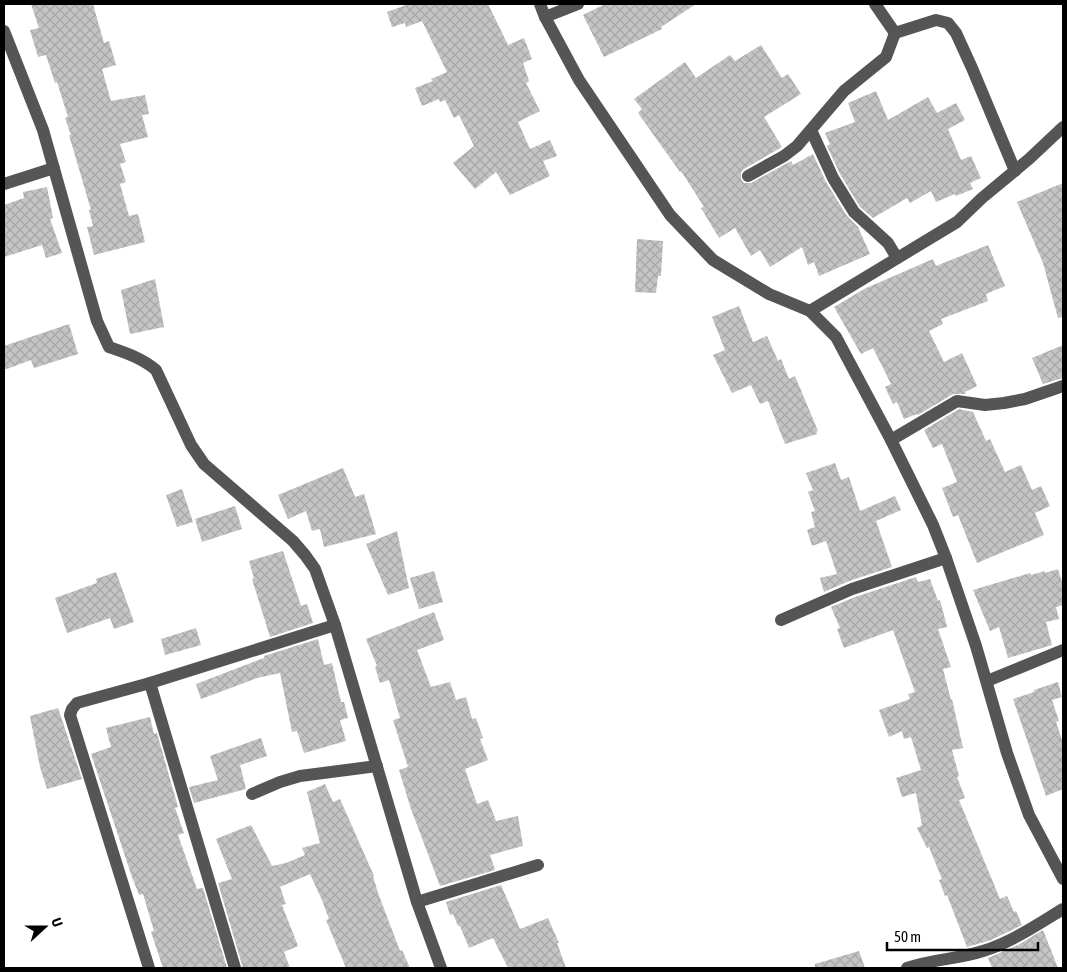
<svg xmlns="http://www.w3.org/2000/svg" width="1067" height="972" font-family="'Asap Condensed',sans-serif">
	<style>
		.building { fill: url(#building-cross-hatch) }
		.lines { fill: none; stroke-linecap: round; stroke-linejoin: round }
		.minor { stroke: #555; stroke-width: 12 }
	</style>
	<defs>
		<pattern id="building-cross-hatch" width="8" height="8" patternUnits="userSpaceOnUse" patternTransform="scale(1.25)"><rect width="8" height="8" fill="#c4c4c4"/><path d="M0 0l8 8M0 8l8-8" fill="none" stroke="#a7a7a7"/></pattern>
	</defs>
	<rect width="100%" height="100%" fill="#fff"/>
	<g class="building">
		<path d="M31 4H93L104 43 109 41 116 65 102 69 111 101 145 95 149 114 142 115 148 137 120 144 126 162 120 164 126 182 120 184 129 216 138 214 145 242 94 255 87 227 93 226 89 210H91L69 135H71L65 118 68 117 57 82 55 83 46 55 38 57 30 30 39 28Z"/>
		<path d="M409 4H488L508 45 524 38 532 59 523 63 529 81 526 83 540 111 518 122 530 149 550 140 557 156 543 161 550 176 510 195 496 172 475 189 453 163 474 146 459 115 454 118 445 100 440 102 439 99 422 106 415 88 433 81 431 79 447 72 422 21 406 27 405 23 392 27 387 12Z"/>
		<path d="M605 4H696L661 27 662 29 604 57 583 15Z"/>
		<path d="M761 45 782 78 788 74 801 94 764 117 782 147 744 169 741 172V179L744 183H751L791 161 793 165 813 154 826 182 847 216 858 227 870 254 819 276 814 262 808 265 802 247 770 267 760 250 751 256 735 228 719 238 701 208 704 207 681 171 680 172 638 113 642 109 634 99 685 62 696 78 730 55 735 61Z"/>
		<path d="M876 91 888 120 928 97 937 113 956 103 965 120 948 129 961 160 971 156 981 178 970 183 973 189 956 196 955 194 936 202 931 191 910 203 907 198 873 218 860 207 840 174 827 146 830 144 825 133 855 122 848 103Z"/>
		<path d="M1063 183V317L1058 318 1043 263 1017 202Z"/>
		<path d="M47 187 53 218 50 219 62 253 46 258 42 245 4 257V205L24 198 23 192Z"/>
		<path d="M637 239 663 241 661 276H658L656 293 635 292Z"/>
		<path d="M988 245 1005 286 986 294 988 301 941 319 943 324 929 331 944 362 962 353 977 386 965 392 966 394H953L918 415 917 414 904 419 897 402 893 404 885 387 891 384 873 348 861 354 834 307 864 289 933 259 936 266Z"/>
		<path d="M155 279 164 327 130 334 121 290Z"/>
		<path d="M739 306 753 342 767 336 778 361 781 359 789 379 795 376 818 431 816 432 817 434 785 444 768 401 760 404 751 385 732 393 713 355 725 350 712 317Z"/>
		<path d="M69 324 78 354 34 368 31 360 4 370V346Z"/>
		<path d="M1063 345V378L1043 384 1032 358Z"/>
		<path d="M959 409 973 412 986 441 990 439 1005 472 1021 465 1032 490 1041 486 1050 506 1035 513 1044 535 977 563 958 515 953 517 942 488 957 482 942 444 933 448 924 430Z"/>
		<path d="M835 463 841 480 849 477 860 511 895 496 901 510 876 521 892 567 849 581 824 592 820 578 837 574 826 541 812 546 807 530 815 527 811 512 815 511 808 492 813 490 806 473Z"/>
		<path d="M343 468 355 497 364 494 376 534 324 547 320 529 312 531 306 511 288 519 278 495Z"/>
		<path d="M182 489 193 522 177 527 166 495Z"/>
		<path d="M235 506 242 529 202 542 195 519Z"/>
		<path d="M397 531 409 588 388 595 366 544Z"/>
		<path d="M283 551 301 606 307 604 313 623 270 637 252 579 254 578 249 561Z"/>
		<path d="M1058 569 1063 585V605L1056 607 1059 619 1046 622 1052 645 1008 658 999 627 990 631 973 590 1030 573 1031 575 1045 571V573Z"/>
		<path d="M434 571 443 602 419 609 410 578Z"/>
		<path d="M116 572 134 622 114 629 110 618 67 633 55 598 97 583 96 579Z"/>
		<path d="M916 577 918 582 930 579 938 601 940 600 947 627 938 629 951 667 943 669 951 700 952 699 963 748 952 750 959 776 957 777 965 798 959 800 1000 899 1007 896 1014 912 1016 911 1022 925 991 940 967 947 947 895 945 896 939 880 942 879 929 847 927 848 917 828 922 825 916 793 902 797 896 778 921 770 911 737 904 739 902 731 889 737 879 710 910 699 908 694 915 692 893 630 844 648 837 629 840 628 831 607 855 597Z"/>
		<path d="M434 612 444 640 417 650 431 687 450 682 456 700 466 697 472 719 476 718 483 738 480 739 488 760 465 769 477 804 488 800 496 821 518 816 523 846 490 855 495 870 440 886 411 809 399 770 408 767 393 720 400 718 389 680 380 683 375 667 377 666 366 639Z"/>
		<path d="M196 628 201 645 165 655 161 639Z"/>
		<path d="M318 639 324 665 332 663 341 702H344L348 718 340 720 346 741 304 753 297 731 292 732 280 673 257 678 201 699 196 684 264 658V656Z"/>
		<path d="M1058 682 1062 697 1052 700 1059 721 1056 722 1063 743V789L1046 796 1013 699 1034 692V690Z"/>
		<path d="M58 708 82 779 47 789 40 767 30 716Z"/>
		<path d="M150 717 154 734 157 733 178 807 175 808 184 833 178 835 197 889 203 888 227 968H163L151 932 154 931 143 894 139 895 132 877 91 754 111 747 106 728Z"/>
		<path d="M261 738 267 756 240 765 246 789 194 803 189 787 218 780 210 756Z"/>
		<path d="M325 784 333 802 340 799 374 876H373L378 893 400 951 402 950 410 968H346L326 920 329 919 322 900 310 874 280 887 286 904 282 905 298 946 284 952 290 968H243L218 883 232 879 216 839 251 825 272 866 286 863 305 855 302 848 320 843 307 792Z"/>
		<path d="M501 885 520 929 548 918 559 943H557L566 968H508L493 938 469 948 460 926H458L453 914 450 915 446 902Z"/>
		<path d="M1043 930 1058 968H992L988 958 1018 945Z"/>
		<path d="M859 951 865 968H815V964Z"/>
	</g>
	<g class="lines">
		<g class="minor">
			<path d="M540 4 545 17 579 80 670 215 713 260 769 294 810 311 836 337 891 440 933 525 946 558 976 646 1007 753 1029 815 1063 879"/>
			<path d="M875 4 895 33 936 20 948 23 956 33 972 68 1015 171"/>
			<path d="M545 17 578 4"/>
			<path d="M4 31 43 130 97 321 109 347C126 353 142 358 156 370L191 445 204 464 293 541 305 555 315 569 335 625 417 902 441 968"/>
			<path d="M811 130 833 178 854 212 888 243 897 258"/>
			<path d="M748 176 784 156 797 146 844 91 886 57 895 33"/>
			<path d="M4 184 54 168"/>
			<path d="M810 311 957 222 982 198 1029 159 1063 127"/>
			<path d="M891 440 957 401 985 405 1004 403 1025 399 1063 386"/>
			<path d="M781 620 852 589 946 558"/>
			<path d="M987 681 1063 650"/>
			<path d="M150 683 235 968"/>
			<path d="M252 794 280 782 300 776 377 766"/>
			<path d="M417 902 538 865"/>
			<path d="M149 968 70 715 72 709 77 703 150 683 335 625"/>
			<path d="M907 968C932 959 959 959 983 951 1012 942 1038 924 1063 909"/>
		</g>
	</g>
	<rect width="1067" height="972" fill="none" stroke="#000000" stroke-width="10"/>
	<g transform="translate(45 927) rotate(69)" stroke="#ffffff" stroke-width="4" paint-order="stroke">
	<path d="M0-4L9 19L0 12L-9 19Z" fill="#000000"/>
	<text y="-8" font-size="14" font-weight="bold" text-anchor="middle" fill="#000000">U</text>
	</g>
	<path d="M887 942v8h151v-8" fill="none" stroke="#000000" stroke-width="2.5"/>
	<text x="894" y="942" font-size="15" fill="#000000" stroke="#ffffff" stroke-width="4" paint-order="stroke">50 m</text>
</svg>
